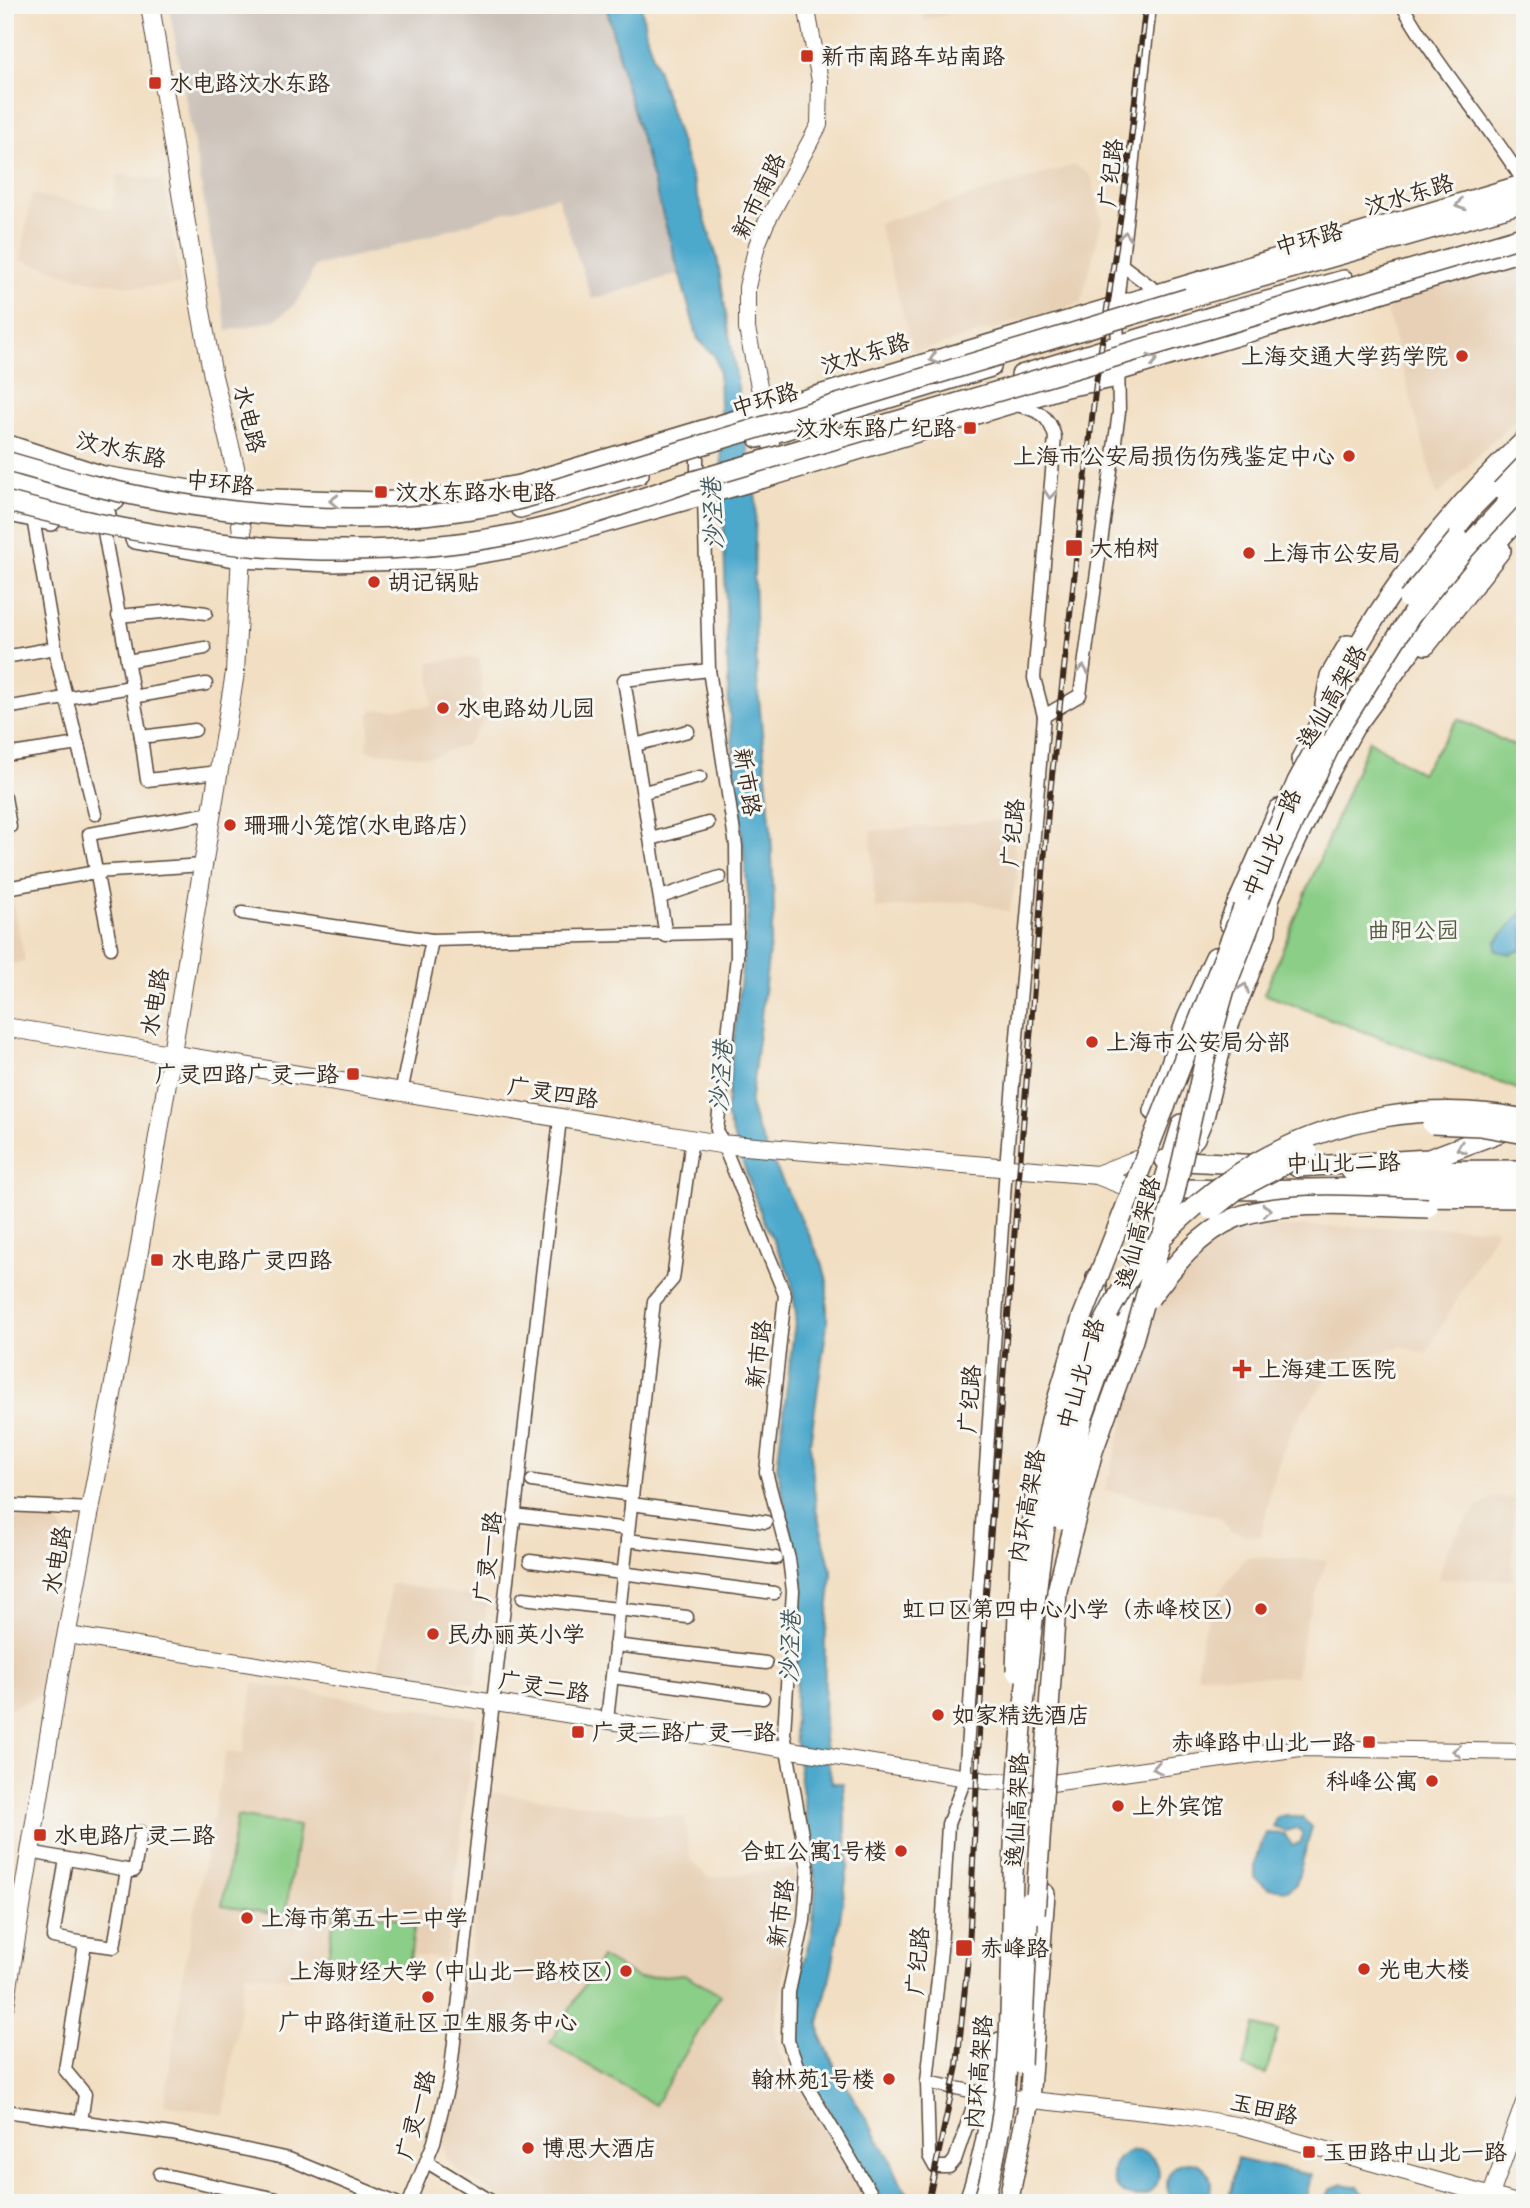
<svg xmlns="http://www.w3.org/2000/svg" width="1530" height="2208" font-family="'Comic Neue','LXGW WenKai TC',sans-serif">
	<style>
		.built { fill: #e7d0b5 }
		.industrial { fill: #ccc2b9 }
		.green { fill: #8bce87; stroke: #637c52; stroke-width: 2 }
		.water { fill: #4ea9cc; stroke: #446a75; stroke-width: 2 }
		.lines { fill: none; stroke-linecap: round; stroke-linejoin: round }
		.minor-casing { stroke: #564537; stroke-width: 15 }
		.tertiary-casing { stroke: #564537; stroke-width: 18 }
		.secondary-casing { stroke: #564537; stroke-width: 20 }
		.primary-casing { stroke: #564537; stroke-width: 22 }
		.trunk-casing { stroke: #564537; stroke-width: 22 }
		.minor { stroke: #fff; stroke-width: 12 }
		.tertiary { stroke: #fff; stroke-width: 16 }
		.secondary { stroke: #fff; stroke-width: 18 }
		.primary { stroke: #fff; stroke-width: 19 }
		.trunk { stroke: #fff; stroke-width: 19 }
		.rail-casing { stroke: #3b2a1e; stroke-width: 6 }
		.rail { stroke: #f6f6f2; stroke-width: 3.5; stroke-dasharray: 10; stroke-linecap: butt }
		.trunk-bridge-casing { stroke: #564537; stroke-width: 22; stroke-linecap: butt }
		.trunk-bridge { stroke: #fff; stroke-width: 19 }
		.oneway { stroke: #a79f9a }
		.poi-dot { fill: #c8321e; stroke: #f6f6f2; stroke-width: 2.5 }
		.labels { text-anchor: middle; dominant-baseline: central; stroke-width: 6; stroke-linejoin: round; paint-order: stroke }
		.poi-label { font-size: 23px; fill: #3b2a1e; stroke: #f6f6f2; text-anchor: start }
		.street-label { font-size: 23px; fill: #3b2a1e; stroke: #f6f6f2 }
		.park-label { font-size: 23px; fill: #535b3e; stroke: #f6f6f2 }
		.water-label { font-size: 24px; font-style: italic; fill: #42565b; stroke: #f6f6f2 }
	</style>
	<rect width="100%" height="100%" fill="#f6f6f2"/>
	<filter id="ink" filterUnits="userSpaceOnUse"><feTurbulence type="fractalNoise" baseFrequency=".0143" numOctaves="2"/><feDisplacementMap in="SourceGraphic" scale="14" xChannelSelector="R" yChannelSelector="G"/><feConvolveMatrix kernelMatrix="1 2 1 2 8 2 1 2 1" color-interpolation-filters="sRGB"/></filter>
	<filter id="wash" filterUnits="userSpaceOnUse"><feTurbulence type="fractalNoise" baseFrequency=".00686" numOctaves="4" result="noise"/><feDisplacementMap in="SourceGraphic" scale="28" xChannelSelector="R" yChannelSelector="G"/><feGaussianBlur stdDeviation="1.57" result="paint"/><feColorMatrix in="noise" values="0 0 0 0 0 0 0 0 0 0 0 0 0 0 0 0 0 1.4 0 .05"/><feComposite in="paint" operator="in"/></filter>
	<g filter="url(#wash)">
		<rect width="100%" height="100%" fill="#f2dfc3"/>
		<g class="built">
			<path d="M921 5H975L924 21Z"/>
			<path d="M1075 165 1091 176 1102 221 1081 303 914 353 878 223Z"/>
			<path d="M118 174 164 181 181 285 139 287 86 280 21 260 31 194 111 209Z"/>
			<path d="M1525 259V410L1437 496 1385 303Z"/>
			<path d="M479 657 484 720 466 745 431 757 367 751 371 710 432 706 430 662Z"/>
			<path d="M1012 819 1017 879 1009 912 973 901 875 909 871 831Z"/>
			<path d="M5 867 25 961 5 966Z"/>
			<path d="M1234 1226 1497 1228 1426 1354 1401 1346 1369 1356 1324 1382 1294 1424 1273 1479 1261 1537 1232 1532 1220 1517 1105 1490 1149 1330 1165 1293 1181 1265Z"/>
			<path d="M1493 1498 1514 1499 1512 1580 1439 1579 1446 1552 1461 1528 1479 1507Z"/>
			<path d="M5 1517 54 1520 62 1526 65 1537 38 1696 5 1711Z"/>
			<path d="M1246 1557 1327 1560 1306 1622 1296 1677 1197 1675 1202 1635 1216 1597Z"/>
			<path d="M391 1584 488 1598 475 1684 378 1670Z"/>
			<path d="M253 1683 476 1718 445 1959 412 1955 410 1969 296 1952 291 1979 245 1972 224 2115 164 2104 185 1963 226 1752 243 1754Z"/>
			<path d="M492 1792 685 1818 690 1861 709 1878 795 1868 796 1903 775 2028 779 2053 867 2203H509L458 2171 447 2159 440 2133 452 2092Z"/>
		</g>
		<path class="industrial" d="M169 5H606L624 78 682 273 592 299 557 196 393 247 315 266 305 289 295 304 275 320 227 331Z"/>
		<g class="green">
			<path d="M1458 719 1525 751V1092L1264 994 1369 740 1421 773Z"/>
			<path d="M237 1816 299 1826 285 1916 222 1906Z"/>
			<path d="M335 1909 415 1921 409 1968 328 1957Z"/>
			<path d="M601 1957 638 1978 684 1974 720 1995 655 2105 550 2043Z"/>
			<path d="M1255 2025 1278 2031 1266 2074 1243 2067Z"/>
		</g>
		<g class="water">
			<path d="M606 5H641L646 34 717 257 756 500 754 580 757 677 771 831 774 911 750 1105 758 1131 822 1262 827 1281V1325L810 1443 816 1509 832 1574 825 1642 824 1738 832 1783H843L848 1867 833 1963 819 2023 820 2034 836 2069 889 2157 902 2186 916 2203H884L806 2072 798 2047 793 2018 797 1985 812 1931 816 1886 794 1731 801 1582 777 1467 796 1314 791 1277 762 1217 726 1115 749 904 729 708 719 371 715 356 698 339 624 78Z"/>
			<path d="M1525 909 1523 949 1511 954 1496 951V942Z"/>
			<path d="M1285 1815 1302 1818 1312 1827 1296 1884 1288 1890 1268 1888 1255 1878V1861L1266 1833 1284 1834 1293 1846 1301 1842 1302 1833 1297 1828 1285 1831 1273 1827 1276 1818Z"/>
			<circle cx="1136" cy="2174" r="23"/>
			<path d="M1237 2159 1311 2175 1305 2203H1228Z"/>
			<circle cx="1189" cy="2184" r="22"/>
			<path d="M1343 2184 1358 2187 1368 2203H1323L1330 2190Z"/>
		</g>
	</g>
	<g filter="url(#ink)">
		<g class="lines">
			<g class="minor-casing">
				<g id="minor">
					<path d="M1402 5C1438 68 1487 122 1525 184"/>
					<path d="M1122 265 1158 292"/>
					<path d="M697 441V473L704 495 709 670 736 846 737 957 717 1130 785 1295 766 1472 789 1559 793 1591 784 1733 808 1869 804 1921 789 1992 788 2041 801 2076 877 2203"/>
					<path d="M33 518 58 664 95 814"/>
					<path d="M104 532 141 737 195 730"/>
					<path d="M118 616 183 610 206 613"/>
					<path d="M5 657 55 648"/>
					<path d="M127 661 205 648"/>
					<path d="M133 697 206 684"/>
					<path d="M5 708 131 687"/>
					<path d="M1044 716 1080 695 1119 412 1117 304 1150 5"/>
					<path d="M141 737 147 780 219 772"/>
					<path d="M635 745 688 731"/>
					<path d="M5 755 78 744"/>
					<path d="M644 792 700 777"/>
					<path d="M5 797 10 827 5 828"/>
					<path d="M651 839 708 823"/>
					<path d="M12 887 96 872 203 865"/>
					<path d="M661 897 720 877"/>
					<path d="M242 913 432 940 737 932"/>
					<path d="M666 936 624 680 709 670"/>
					<path d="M111 948 89 834 212 813"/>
					<path d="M401 1093 432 940"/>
					<path d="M532 1481 632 1495"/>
					<path d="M631 1504 766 1522"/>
					<path d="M5 1505 92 1509"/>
					<path d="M514 1515 628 1529"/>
					<path d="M627 1540 776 1558"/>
					<path d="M530 1561 774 1593"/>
					<path d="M523 1598 687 1617"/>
					<path d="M615 1645 766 1663"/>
					<path d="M612 1677 763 1698"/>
					<path d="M607 1720 654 1301 673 1279 692 1139"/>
					<path d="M30 1852 127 1870"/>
					<path d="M66 1859 53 1937 85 1943"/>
					<path d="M927 2082 985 2094"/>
					<path d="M978 2092 955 2160 949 2167H935L929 2156 927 2082 941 1950 948 1824 965 1779 1006 1167 1044 716 1034 678 1055 437C1049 415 1038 410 1016 405"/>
					<path d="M5 2111 172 2134 289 2159 396 2203"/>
					<path d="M81 2122 85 2094 65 2070 85 1943 114 1947 127 1870 134 1871 141 1832"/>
					<path d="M427 2162 494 2203"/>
					<path d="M160 2174 296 2203"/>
					<path d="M409 2203 434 2142 450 2077 560 1119"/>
				</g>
			</g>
			<g class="tertiary-casing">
				<g id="tertiary">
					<path d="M776 468 747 329V287L757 245 766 223 819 125 820 81 806 5"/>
					<path d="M68 1635 986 1781 1052 1783 1300 1748 1525 1752"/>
					<path d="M994 2096 1183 2116 1241 2126 1517 2203"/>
					<path d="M1488 2203 1525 2100"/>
				</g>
			</g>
			<g class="secondary-casing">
				<g id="secondary">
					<path d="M5 1027 720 1144 1097 1175 1128 1187"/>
					<path d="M1097 1175 1136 1160"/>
					<path d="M5 2005 61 1663 138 1257 235 673 242 533 235 467 213 376 197 290 150 5"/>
				</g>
			</g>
			<g class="primary-casing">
				<g id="primary">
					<path d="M1021 375 1220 314 1344 280"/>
					<path d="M758 438 991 367"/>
					<path d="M5 444 103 476 239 498 380 502 450 497 519 485 1525 184"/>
					<path d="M5 473 115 500"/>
					<path d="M5 490 106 515"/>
					<path d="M520 508 639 474"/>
					<path d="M5 511 51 521"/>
					<path d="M135 539 240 558 331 562 448 559 523 546 778 474 1066 387 1108 379 1118 371 1525 250"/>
					<path d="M1439 549 1472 508 1525 454"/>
					<path d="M1426 645 1501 550"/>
					<path d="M1325 704 1330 676 1348 645"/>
					<path d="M1301 759 1337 690"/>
					<path d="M1229 923 1279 809"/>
					<path d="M1154 1111 1187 1018 1215 957"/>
					<path d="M1185 1148 1195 1138 1204 1117 1223 1040 1266 932 1269 899 1325 780 1364 710"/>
					<path d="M1165 1160 1261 1165"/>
					<path d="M1351 1171 1525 1170"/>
					<path d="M1128 1187C1260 1194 1392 1185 1525 1186"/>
					<path d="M1084 1345 1099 1309 1096 1277"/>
					<path d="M1113 1346 1182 1124"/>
					<path d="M1090 1421 1112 1375"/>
					<path d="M968 2203C987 2152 994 2096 1000 2042"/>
					<path d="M1008 2203 1029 2101 1045 1894"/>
				</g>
			</g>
			<g class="trunk-casing">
				<g id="trunk">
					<path d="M1188 298 1525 202"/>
					<path d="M1327 703C1375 605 1445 514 1525 440"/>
					<path d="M1357 724 1460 583 1525 511"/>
					<path d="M1297 1167 1429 1159 1511 1128"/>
					<path d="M1336 1190 1396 1197 1525 1198"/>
				</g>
			</g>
			<use href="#minor" class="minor"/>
			<use href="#tertiary" class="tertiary"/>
			<use href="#secondary" class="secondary"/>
			<use href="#primary" class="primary"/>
			<use href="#trunk" class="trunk"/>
			<g class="rail-casing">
				<path id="rail" d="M928 2203 957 2066 969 1948 985 1605 1048 811 1096 383 1129 159 1146 5"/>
			</g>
			<use href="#rail" class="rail"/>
			<g class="trunk-bridge-casing">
				<g id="trunk-bridge">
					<path d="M5 461C58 476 111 492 165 501 271 519 388 526 494 505 522 500 549 491 576 483L1188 298"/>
					<path d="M1501 490 1525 465"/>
					<path d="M5 501C172 546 344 567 515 534 573 523 628 503 683 484L1525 236"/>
					<path d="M1408 599 1458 538"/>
					<path d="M1277 829 1297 782 1318 743"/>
					<path d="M1432 1124 1480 1126 1525 1134"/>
					<path d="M1211 1210 1236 1190 1308 1152"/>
					<path d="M1150 1298C1172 1268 1199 1233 1235 1218 1284 1198 1373 1207 1428 1208"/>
					<path d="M1061 1520 1083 1417 1115 1327"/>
					<path d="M1028 1569 1035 1497 1051 1420 1082 1318 1243 908"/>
					<path d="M1016 1671 1020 1554"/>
					<path d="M1035 1914 1057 1591 1093 1451 1133 1340 1175 1192 1204 1063 1225 989 1277 856 1337 732 1412 614 1464 550 1525 484"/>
					<path d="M1021 2064 1029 1902"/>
					<path d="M983 2203C1015 2097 1010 1985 1013 1876 1015 1796 1022 1718 1031 1638 1044 1521 1059 1391 1123 1288 1154 1238 1204 1194 1254 1164 1336 1116 1432 1101 1525 1119"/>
				</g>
			</g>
			<use href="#trunk-bridge" class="trunk-bridge"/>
		</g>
		<defs><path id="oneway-chevron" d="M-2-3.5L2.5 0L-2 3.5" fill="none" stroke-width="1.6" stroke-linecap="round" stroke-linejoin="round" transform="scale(1.75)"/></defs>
		<g class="oneway">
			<use href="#oneway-chevron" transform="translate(1460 205) rotate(162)"/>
			<use href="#oneway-chevron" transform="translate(1125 236) rotate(-84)"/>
			<use href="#oneway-chevron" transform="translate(934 359) rotate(163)"/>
			<use href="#oneway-chevron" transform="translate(1153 360) rotate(-17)"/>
			<use href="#oneway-chevron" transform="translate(1050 494) rotate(95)"/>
			<use href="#oneway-chevron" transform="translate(334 501) rotate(-178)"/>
			<use href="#oneway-chevron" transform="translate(1083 670) rotate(-82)"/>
			<use href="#oneway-chevron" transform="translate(1244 988) rotate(-69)"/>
			<use href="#oneway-chevron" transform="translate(1461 1148) rotate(160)"/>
			<use href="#oneway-chevron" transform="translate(1267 1210) rotate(-6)"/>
			<use href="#oneway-chevron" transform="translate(1457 1751) rotate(-179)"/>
			<use href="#oneway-chevron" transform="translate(1157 1768) rotate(171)"/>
		</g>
	</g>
	<g class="poi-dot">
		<rect x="800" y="49" width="14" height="14" rx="3.5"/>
		<rect x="148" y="76" width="14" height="14" rx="3.5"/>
		<circle cx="1462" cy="356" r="7"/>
		<rect x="963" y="421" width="14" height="14" rx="3.5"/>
		<circle cx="1349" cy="456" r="7"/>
		<rect x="374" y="485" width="14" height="14" rx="3.5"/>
		<rect x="1065" y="539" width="18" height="18" rx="3.5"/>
		<circle cx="1249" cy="553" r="7"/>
		<circle cx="374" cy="582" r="7"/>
		<circle cx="443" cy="708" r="7"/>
		<circle cx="230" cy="825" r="7"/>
		<circle cx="1092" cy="1042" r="7"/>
		<rect x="346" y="1067" width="14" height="14" rx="3.5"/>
		<rect x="150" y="1253" width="14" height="14" rx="3.5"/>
		<path d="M1238.5 1358.5h7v7h7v7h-7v7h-7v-7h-7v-7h7z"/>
		<circle cx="1261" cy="1609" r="7"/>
		<circle cx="433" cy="1634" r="7"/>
		<circle cx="938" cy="1715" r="7"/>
		<rect x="571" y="1725" width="14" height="14" rx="3.5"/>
		<rect x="1362" y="1735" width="14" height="14" rx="3.5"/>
		<circle cx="1432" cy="1781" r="7"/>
		<circle cx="1118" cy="1806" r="7"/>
		<rect x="33" y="1828" width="14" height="14" rx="3.5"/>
		<circle cx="901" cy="1851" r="7"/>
		<circle cx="247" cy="1918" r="7"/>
		<rect x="955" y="1939" width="18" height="18" rx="3.5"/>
		<circle cx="1364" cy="1969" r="7"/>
		<circle cx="626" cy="1971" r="7"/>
		<circle cx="428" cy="1997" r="7"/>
		<circle cx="889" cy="2079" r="7"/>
		<circle cx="528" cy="2148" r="7"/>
		<rect x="1302" y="2145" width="14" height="14" rx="3.5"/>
	</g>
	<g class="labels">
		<g class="poi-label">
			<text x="821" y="56">新市南路车站南路</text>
			<text x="169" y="83">水电路汶水东路</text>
			<text x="1448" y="356" text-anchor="end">上海交通大学药学院</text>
			<text x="956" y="428" text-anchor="end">汶水东路广纪路</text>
			<text x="1335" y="456" text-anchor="end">上海市公安局损伤伤残鉴定中心</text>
			<text x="395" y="492">汶水东路水电路</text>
			<text x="1090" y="548">大柏树</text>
			<text x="1263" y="553">上海市公安局</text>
			<text x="388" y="582">胡记锅贴</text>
			<text x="457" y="708">水电路幼儿园</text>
			<text x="244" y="825">珊珊小笼馆(水电路店)</text>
			<text x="1106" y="1042">上海市公安局分部</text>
			<text x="339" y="1074" text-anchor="end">广灵四路广灵一路</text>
			<text x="171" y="1260">水电路广灵四路</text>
			<text x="1258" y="1369">上海建工医院</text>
			<text x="1247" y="1609" text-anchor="end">虹口区第四中心小学（赤峰校区）</text>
			<text x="447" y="1634">民办丽英小学</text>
			<text x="952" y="1715">如家精选酒店</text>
			<text x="592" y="1732">广灵二路广灵一路</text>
			<text x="1355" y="1742" text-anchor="end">赤峰路中山北一路</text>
			<text x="1418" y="1781" text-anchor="end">科峰公寓</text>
			<text x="1132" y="1806">上外宾馆</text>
			<text x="54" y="1835">水电路广灵二路</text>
			<text x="887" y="1851" text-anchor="end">合虹公寓1号楼</text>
			<text x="261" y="1918">上海市第五十二中学</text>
			<text x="980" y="1948">赤峰路</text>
			<text x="1378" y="1969">光电大楼</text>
			<text x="612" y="1971" text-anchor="end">上海财经大学 (中山北一路校区)</text>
			<text x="428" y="2022" text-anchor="middle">广中路街道社区卫生服务中心</text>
			<text x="875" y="2079" text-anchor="end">翰林苑1号楼</text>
			<text x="542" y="2148">博思大酒店</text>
			<text x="1323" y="2152">玉田路中山北一路</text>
		</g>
		<g class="street-label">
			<text transform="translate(1111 173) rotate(-84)">广纪路</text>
			<text transform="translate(1409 195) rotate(-17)">汶水东路</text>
			<text transform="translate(759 196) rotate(-64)">新市南路</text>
			<text transform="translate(1309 239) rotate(-15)">中环路</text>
			<text transform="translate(865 354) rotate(-17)">汶水东路</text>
			<text transform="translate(765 400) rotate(-16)">中环路</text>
			<text transform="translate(249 419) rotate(76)">水电路</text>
			<text transform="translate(121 450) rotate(13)">汶水东路</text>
			<text transform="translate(220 483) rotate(6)">中环路</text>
			<text transform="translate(1332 697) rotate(-60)">逸仙高架路</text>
			<text transform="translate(747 782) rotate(81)">新市路</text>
			<text transform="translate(1013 833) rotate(-85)">广纪路</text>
			<text transform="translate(1272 843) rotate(-67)">中山北一路</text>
			<text transform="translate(155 1002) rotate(-80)">水电路</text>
			<text transform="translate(553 1093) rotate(9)">广灵四路</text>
			<text transform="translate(1343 1163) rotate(-1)">中山北二路</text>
			<text transform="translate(1138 1233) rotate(-75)">逸仙高架路</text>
			<text transform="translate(759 1354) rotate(-83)">新市路</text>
			<text transform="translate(1081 1374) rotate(-74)">中山北一路</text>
			<text transform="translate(970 1399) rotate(-86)">广纪路</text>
			<text transform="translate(1027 1506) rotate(-80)">内环高架路</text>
			<text transform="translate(488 1557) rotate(-83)">广灵一路</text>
			<text transform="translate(57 1560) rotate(-80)">水电路</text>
			<text transform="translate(544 1687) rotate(9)">广灵二路</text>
			<text transform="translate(1017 1810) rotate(-87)">逸仙高架路</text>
			<text transform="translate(781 1913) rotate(-82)">新市路</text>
			<text transform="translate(918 1961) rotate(-85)">广纪路</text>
			<text transform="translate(979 2072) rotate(-85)">内环高架路</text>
			<text transform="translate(1264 2109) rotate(13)">玉田路</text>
			<text transform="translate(416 2115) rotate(-75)">广灵一路</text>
		</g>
		<g class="park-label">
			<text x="1413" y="930">曲阳公园</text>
		</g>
		<g class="water-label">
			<text transform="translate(713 514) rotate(-93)">沙泾港</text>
			<text transform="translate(721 1076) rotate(-86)">沙泾港</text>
			<text transform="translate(790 1647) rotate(-88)">沙泾港</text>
		</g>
	</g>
	<rect width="1530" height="2208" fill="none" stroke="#f6f6f2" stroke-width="28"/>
</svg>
